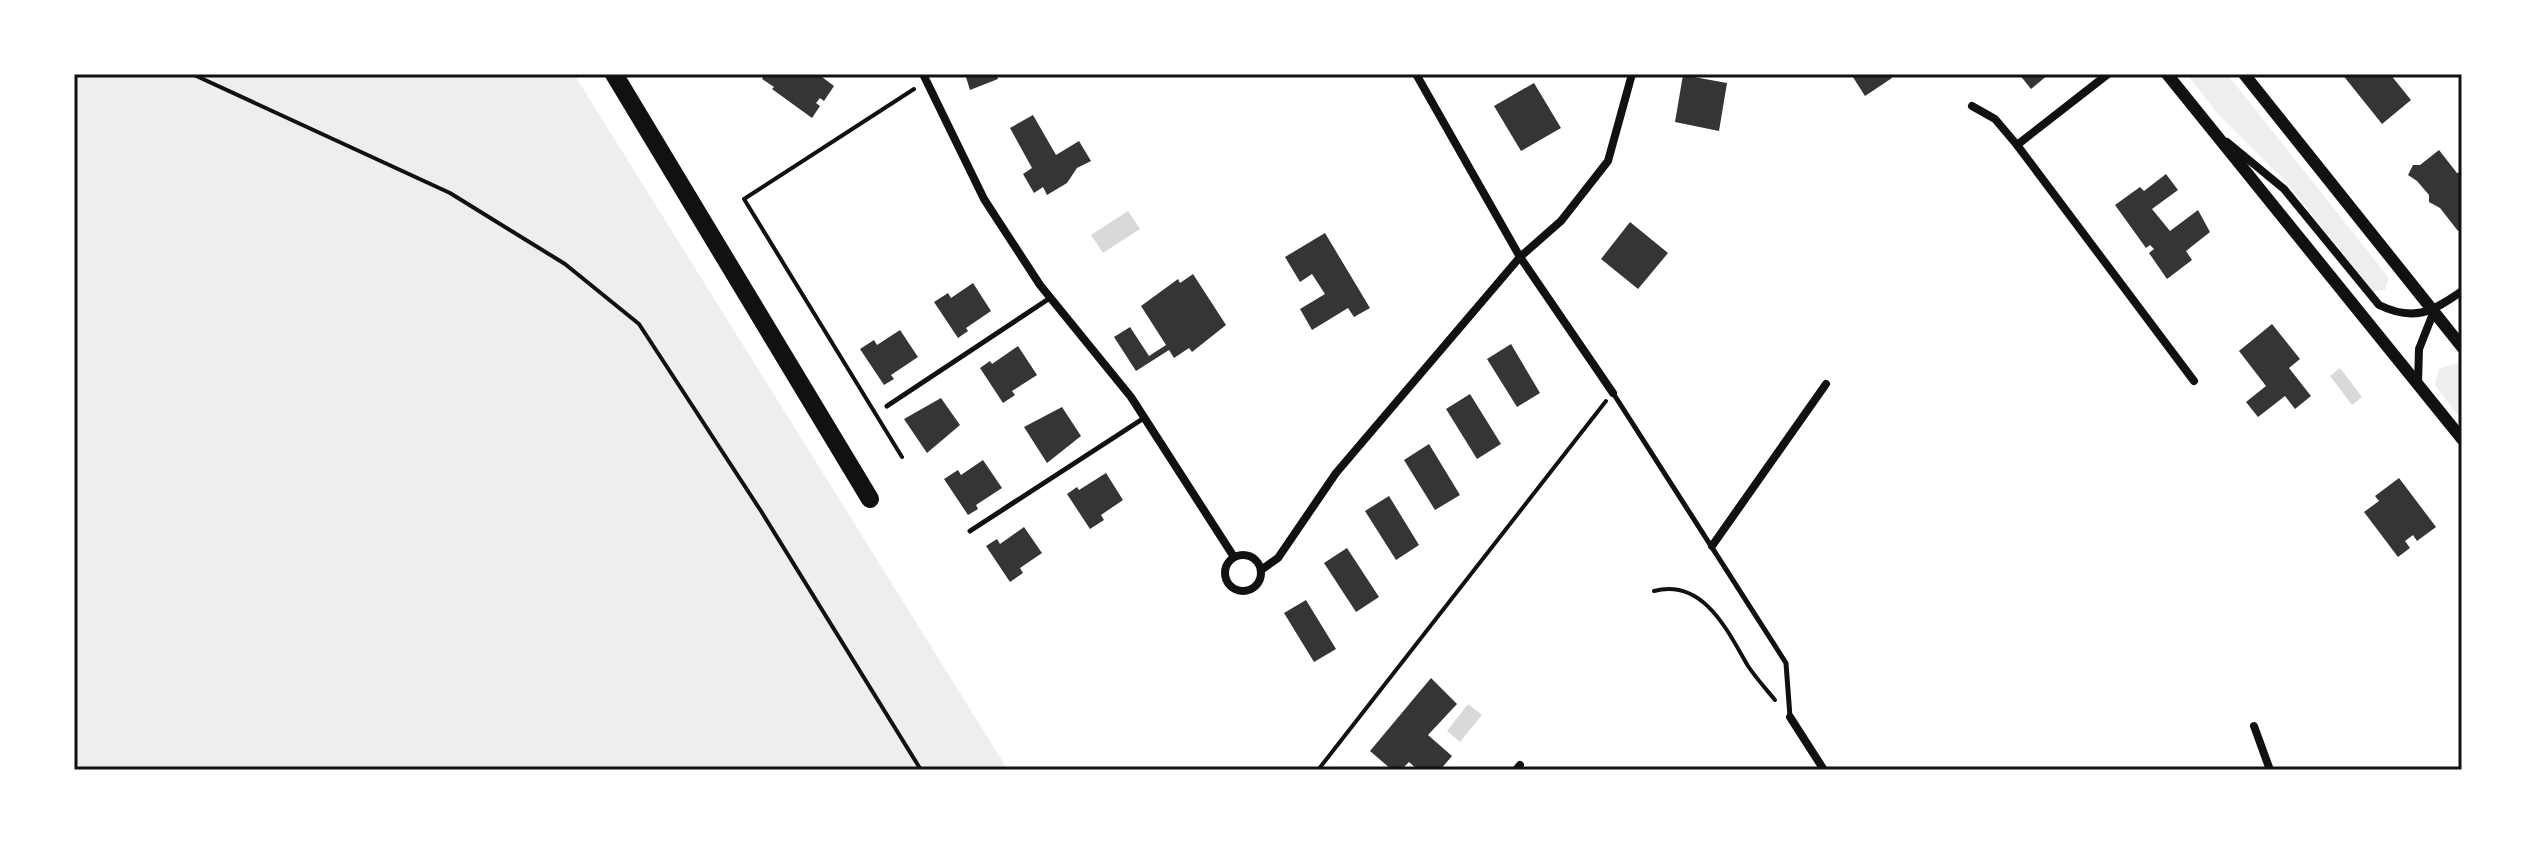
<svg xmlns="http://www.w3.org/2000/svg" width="2536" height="844" font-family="Jost,sans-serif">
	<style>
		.green { fill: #eee }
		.water { fill: #d9d9d9 }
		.building { fill: #353535 }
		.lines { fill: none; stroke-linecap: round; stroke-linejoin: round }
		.path { stroke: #111; stroke-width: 4 }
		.service { stroke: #111; stroke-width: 5 }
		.minor { stroke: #111; stroke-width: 8 }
		.tertiary { stroke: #111; stroke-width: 12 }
		.motorway { stroke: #111; stroke-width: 18 }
		.neatline { fill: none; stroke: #111; stroke-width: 3 }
	</style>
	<rect width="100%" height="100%" fill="#fff"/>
	<g class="green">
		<path d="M74 74H574L1008 770H74Z"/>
		<path d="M2187 74H2227L2389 278 2385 290 2373 291 2287 183 2217 113Z"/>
		<path d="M2459 363 2462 367V421L2435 385 2439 368Z"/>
	</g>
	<g class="water">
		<path d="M1128 211 1140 229 1103 253 1091 235Z"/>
		<path d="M2340 368 2362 397 2352 405 2330 376Z"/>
		<path d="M1468 704 1482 715 1460 742 1447 731Z"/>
	</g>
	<g class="building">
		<path d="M765 74H818L834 86 824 101 820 98 816 103 820 106 812 118 772 89 774 87 762 79Z"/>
		<path d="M965 74H996L998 79 970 90Z"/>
		<path d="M1851 74H1889L1892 78 1865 96Z"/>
		<path d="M2019 74H2049L2031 89Z"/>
		<path d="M2342 74H2390L2411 100 2382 124Z"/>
		<path d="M1683 75 1727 83 1719 131 1675 122Z"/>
		<path d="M1534 83 1561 128 1521 151 1494 106Z"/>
		<path d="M1033 115 1056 155 1079 141 1091 161 1077 168 1067 183 1047 195 1043 187 1034 193 1023 174 1032 168 1010 128Z"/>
		<path d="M2439 150 2457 173 2462 172V228L2458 231 2440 208 2429 202V195L2417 181 2408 175 2413 165H2420Z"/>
		<path d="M2166 174 2178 190 2152 209 2170 231 2198 210 2210 232 2186 251 2192 260 2167 279 2149 253 2154 249 2150 245 2146 248 2115 205 2140 187 2144 191Z"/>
		<path d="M1630 222 1668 253 1638 289 1601 259Z"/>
		<path d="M1325 233 1370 308 1354 317 1348 308 1312 330 1300 309 1325 294 1312 274 1300 282 1285 257Z"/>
		<path d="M1193 274 1226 325 1192 352 1189 348 1174 358 1169 350 1136 371 1114 337 1130 327 1149 356 1166 345 1141 306 1178 279 1180 283Z"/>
		<path d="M973 283 991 311 966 328 968 331 958 338 934 302 948 293 951 298Z"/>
		<path d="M2272 324 2300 359 2289 368 2311 396 2295 409 2285 396 2258 417 2246 402 2266 386 2239 351Z"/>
		<path d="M900 330 918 357 891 375 894 379 884 385 860 349 874 340 877 345Z"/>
		<path d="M1511 344 1540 393 1517 407 1487 359Z"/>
		<path d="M1018 346 1037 375 1012 391 1015 395 1003 403 980 368 990 361 992 364Z"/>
		<path d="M1470 394 1501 444 1477 459 1446 409Z"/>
		<path d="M941 398 960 425 927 453 904 419Z"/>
		<path d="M1062 407 1081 436 1047 463 1024 427Z"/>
		<path d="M1429 444 1460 495 1435 510 1404 460Z"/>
		<path d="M983 460 1002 488 976 505 978 509 968 515 944 479 958 470 961 475Z"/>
		<path d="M1106 473 1123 500 1101 515 1104 520 1090 529 1067 494 1077 487 1079 490Z"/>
		<path d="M2399 478 2436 527 2417 541 2413 535 2405 541 2410 548 2398 557 2364 512 2379 501 2375 496Z"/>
		<path d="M1389 496 1419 545 1396 560 1365 511Z"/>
		<path d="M1024 527 1042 553 1020 568 1023 573 1010 582 986 546 997 539 1000 544Z"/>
		<path d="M1347 548 1379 597 1356 612 1324 563Z"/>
		<path d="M1306 600 1336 649 1314 662 1284 613Z"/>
		<path d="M1431 678 1457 704 1428 735 1452 756 1440 770H1418L1409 762 1401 770H1392L1370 751Z"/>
	</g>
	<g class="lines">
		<g class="path">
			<path d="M192 74 450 193 565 264 639 324 761 511 921 770"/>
			<path d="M902 457 744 199 914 89"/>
			<path d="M1654 591C1704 578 1728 632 1748 666 1756 678 1766 689 1775 700"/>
			<path d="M1318 770 1606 401"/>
		</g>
		<g class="service">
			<path d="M1613 393 1786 663 1790 717"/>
			<path d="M887 406 1050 298"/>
			<path d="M970 531 1144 418"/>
		</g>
		<g class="minor">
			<path d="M923 74 984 199 1040 285 1131 397 1234 557"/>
			<path d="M1416 74 1520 257 1613 393"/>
			<path d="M1972 106 1995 119 2017 145 2194 381"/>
			<path d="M2227 142 2284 189 2379 305C2414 322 2432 312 2462 291"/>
			<path d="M2017 145 2108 74"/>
			<path d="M2418 383 2419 349 2434 311"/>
			<path d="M1712 546 1826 384"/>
			<circle cx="1243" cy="573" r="18"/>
			<path d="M1261 570 1278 558 1336 473 1520 257 1561 221 1608 161 1632 74"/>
			<path d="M1790 717 1824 770"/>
			<path d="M2254 726 2270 770"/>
			<path d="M1516 770 1520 765"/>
		</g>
		<g class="tertiary">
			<path d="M2167 74 2462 439"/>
			<path d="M2244 74 2462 347"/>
		</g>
		<path class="motorway" d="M614 74 870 499"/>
	</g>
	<rect width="2536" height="844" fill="none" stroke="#ffffff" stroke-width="152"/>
	<rect x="76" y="76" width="2384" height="692" class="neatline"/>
</svg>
